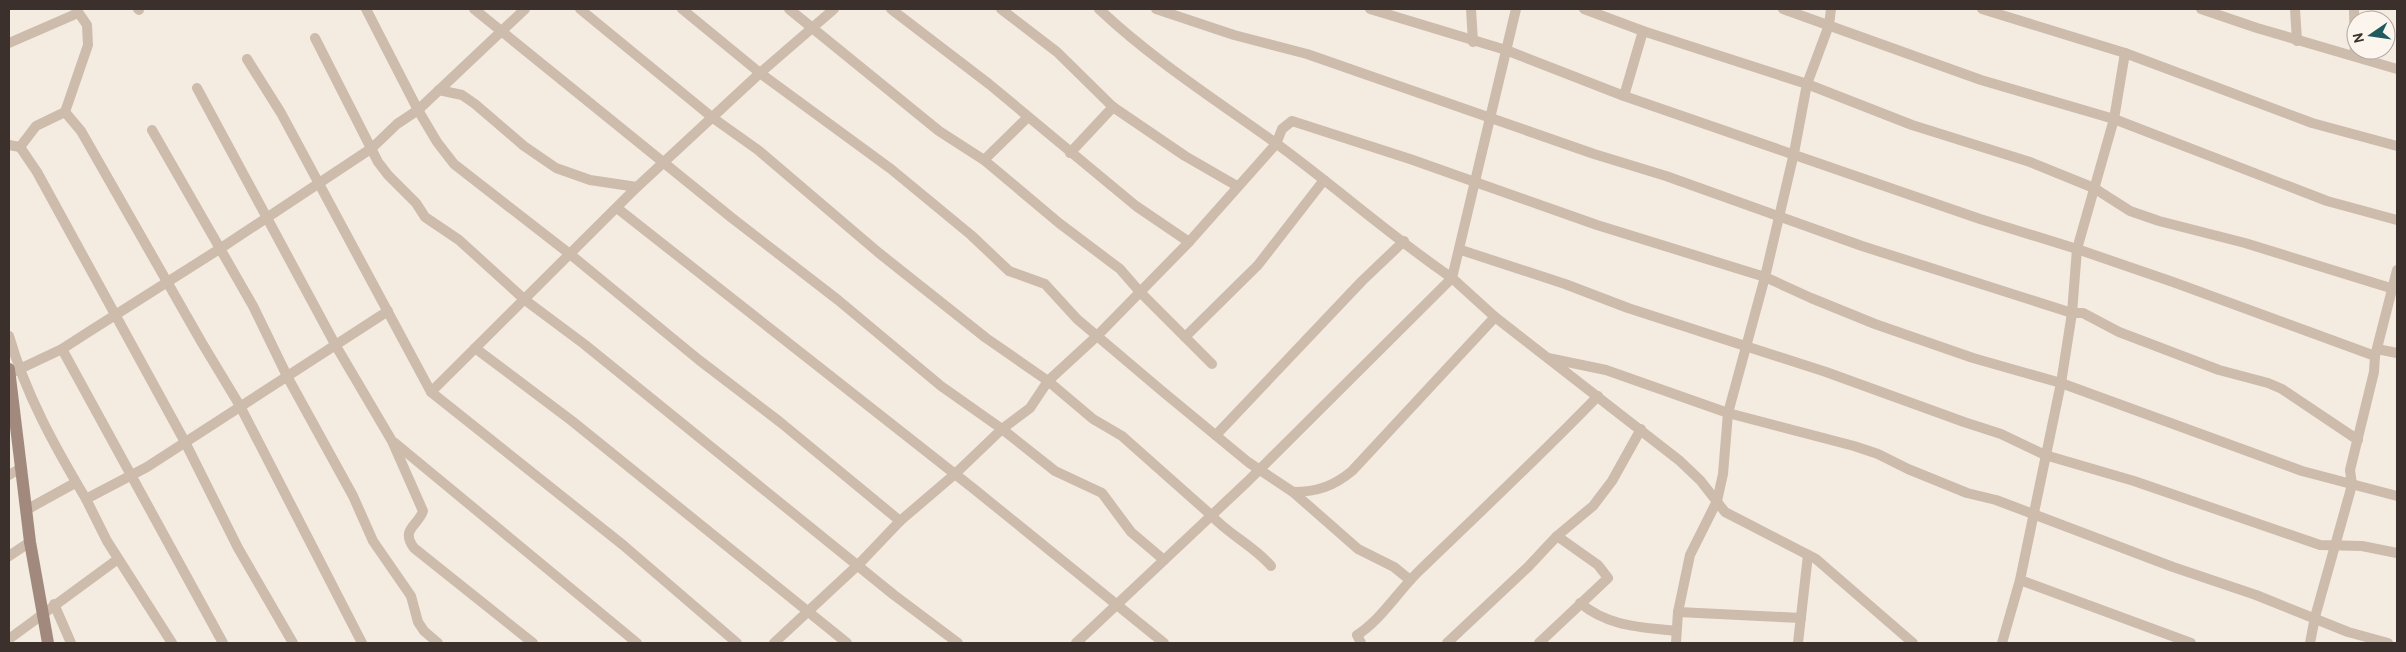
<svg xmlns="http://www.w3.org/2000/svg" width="2406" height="652" font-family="Overpass,sans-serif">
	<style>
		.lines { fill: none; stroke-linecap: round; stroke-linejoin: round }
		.street { stroke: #cdbbac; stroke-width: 10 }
		.secondary { stroke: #a18a7d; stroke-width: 12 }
	</style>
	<rect width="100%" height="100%" fill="#f4ebe1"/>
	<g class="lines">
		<g class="street">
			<path d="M138 9 139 10"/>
			<path d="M366 9 418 110 437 142 454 164 571 255 699 360 780 422 900 521"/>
			<path d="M474 9 732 218 838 300 941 386 1002 429 1055 471 1102 493 1131 532 1164 560"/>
			<path d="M580 9 713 118 758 150 879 253 986 338 1048 381 1093 419 1122 436 1211 515C1229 535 1254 546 1271 566"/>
			<path d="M682 9 760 73 891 169 971 235 1009 271 1045 284 1077 319 1162 391 1248 462 1293 492 1358 549 1394 567 1410 580"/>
			<path d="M789 9 939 131 984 160 1059 223 1120 269 1140 292 1212 364"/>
			<path d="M891 9 989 84 1136 206 1189 242"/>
			<path d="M1001 9 1057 52 1113 107 1185 156 1237 186"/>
			<path d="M1156 9 1234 35 1307 54 1594 154 1666 176 1862 246 2072 313H2083L2119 332 2219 370 2268 383 2282 389 2358 440"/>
			<path d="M1370 9 1506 50 1624 96 1980 219 2077 249 2173 282 2375 356"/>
			<path d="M1471 9 1473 42"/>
			<path d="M1516 9 1452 278 1495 317 1680 461 1700 480 1725 512 1816 559 1913 643"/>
			<path d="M1584 9 1643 31 1807 84 1912 125 2030 162 2094 188 2130 211 2159 221 2245 243 2397 290"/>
			<path d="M1783 9 1981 80 2114 119 2327 201 2397 220"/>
			<path d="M1982 9 2125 53 2312 123 2397 146"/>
			<path d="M2201 9 2257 28 2397 69"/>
			<path d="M2295 9 2297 41"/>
			<path d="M2354 9 2355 56"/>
			<path d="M315 38 378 162 388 175 416 203 425 217 459 240 525 300 584 344 894 595 958 643"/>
			<path d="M9 43 78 13"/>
			<path d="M247 59 281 113 431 392 623 545 737 643"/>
			<path d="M197 88 336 346 392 441 423 511C418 526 400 529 414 548L533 643"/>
			<path d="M439 90 462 95 475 104 524 146 556 168 590 180 637 187"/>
			<path d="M1624 96 1643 31"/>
			<path d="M65 112 88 45 87 25 76 9"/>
			<path d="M152 130 253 306 288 378 353 496 373 541 411 596 418 622 424 631 438 643"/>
			<path d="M9 145 20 147 37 172 185 442 238 548 293 643"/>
			<path d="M20 147 36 126 65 112 81 131 202 343 240 406 362 643"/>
			<path d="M1070 153 1113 107"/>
			<path d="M984 160 1027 118"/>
			<path d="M617 208 974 489 1164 643"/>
			<path d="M1461 250 1565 284 1628 308 1826 372 1964 422 2001 434 2045 455 2134 481 2320 545 2362 546 2397 553"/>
			<path d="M9 336C26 395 55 447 86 499L147 467 388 311"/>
			<path d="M1185 337 1258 265 1324 180"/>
			<path d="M475 348 572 421 847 643"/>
			<path d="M62 349 223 643"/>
			<path d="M2377 349 2397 353"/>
			<path d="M1548 358 1606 370 1728 413 1854 446 1878 454 1908 469 1967 493 1996 500 2173 567 2256 595 2348 632 2388 643"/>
			<path d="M9 374 62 349 90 331 221 248 372 148 397 124 418 110 525 9"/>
			<path d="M431 392 637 187 760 73 834 9"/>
			<path d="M1216 435 1362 281 1404 241"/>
			<path d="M395 443 637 643"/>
			<path d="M9 475 21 468"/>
			<path d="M1293 492C1317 492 1334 486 1352 471L1495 317"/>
			<path d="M86 499 107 541 172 643"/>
			<path d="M28 509 75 483"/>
			<path d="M9 556 30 542"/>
			<path d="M2020 580 2191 643"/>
			<path d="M1580 603C1609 627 1641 627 1676 631"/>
			<path d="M54 604 71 643"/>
			<path d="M1678 612 1801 618"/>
			<path d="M9 639 118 559"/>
			<path d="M774 643 859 564 900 521 955 474 1002 429 1030 408 1048 381 1097 336 1189 242 1276 144 1282 129 1292 121 1410 159 1597 225 1765 277 1811 298 1875 324 1973 358 2061 383 2302 471 2397 496"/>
			<path d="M1076 643 1247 482 1452 278C1392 237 1337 188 1277 144 1217 101 1153 60 1099 9"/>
			<path d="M1361 643 1357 635C1381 620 1399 590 1420 570 1480 512 1540 456 1598 396"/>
			<path d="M1447 643 1528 567 1557 536 1593 506 1612 481 1641 429"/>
			<path d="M1539 643 1608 578 1598 565 1557 536"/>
			<path d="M1676 643 1678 612 1690 555 1717 501 1723 474 1728 413 1765 277 1794 153 1807 84 1829 25 1831 9"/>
			<path d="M1798 643 1808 555"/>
			<path d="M2002 643 2020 580 2061 383 2072 313 2077 249 2114 119 2125 53"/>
			<path d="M2310 643 2315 617 2352 485 2350 470 2374 372 2375 356 2397 270"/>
		</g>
		<path class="secondary" d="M9 369 30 542 48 643"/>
	</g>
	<rect width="2406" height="652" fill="none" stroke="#3b302b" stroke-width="20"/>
	<g transform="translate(2371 35) rotate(257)"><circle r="24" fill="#fbf5ee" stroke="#aea6a0"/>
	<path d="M0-4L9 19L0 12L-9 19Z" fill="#1f5a5e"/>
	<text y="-8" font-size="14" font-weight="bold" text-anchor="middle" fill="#3b302b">N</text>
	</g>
</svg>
